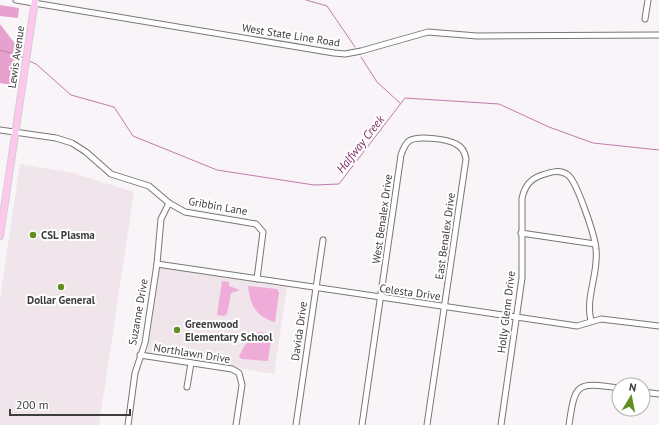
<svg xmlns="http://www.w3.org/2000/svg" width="659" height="425" font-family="'PT Sans',sans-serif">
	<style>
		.built { fill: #efe5ea }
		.green { fill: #f0acd9 }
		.forest { fill: #e7a1cf }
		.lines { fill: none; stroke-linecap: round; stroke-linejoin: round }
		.stream { stroke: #c07daa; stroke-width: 1 }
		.minor-casing { stroke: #797678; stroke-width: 7 }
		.major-casing { stroke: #d1d0d0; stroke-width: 8 }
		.minor { stroke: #fff; stroke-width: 5 }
		.major { stroke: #fdc8ec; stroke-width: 6 }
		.poi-dot { fill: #628f22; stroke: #fff; stroke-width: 1.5 }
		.labels { text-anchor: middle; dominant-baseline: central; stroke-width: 4; stroke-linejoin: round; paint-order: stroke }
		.street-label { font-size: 11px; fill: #3e3c3d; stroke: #fff }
		.poi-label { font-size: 11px; font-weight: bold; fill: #3e3c3d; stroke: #fff; text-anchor: start }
		.water-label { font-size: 12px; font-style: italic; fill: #7d2c67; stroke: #fff }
	</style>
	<rect width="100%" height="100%" fill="#f8f4f7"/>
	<g class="built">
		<path d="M20 164 73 173 134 192 99 425H0V299Z"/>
		<path d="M160 267 287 287 274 374 147 353Z"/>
	</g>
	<g class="green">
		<path d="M222 281 229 282V286L240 290 231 293 227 314 224 316 217 315Z"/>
		<path d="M248 286 277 289 279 292 275 322C256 317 250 305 248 286Z"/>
		<path d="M259 332 267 333 271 338 268 361 242 359 239 357C243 346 249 338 259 332Z"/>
	</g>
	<g class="forest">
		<path d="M0 5 19 8 18 18 0 16Z"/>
		<path d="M0 24 16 45 11 85 0 83Z"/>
	</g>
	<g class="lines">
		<g class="stream">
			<path d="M306 0 327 6 355 47"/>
			<path d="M0 50 14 54 24 58"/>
			<path d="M361 57 377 82 400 103"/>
			<path d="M29 61 36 64 71 95 114 107 133 136 217 170 314 185 339 184 405 98 499 104 549 127 593 143 659 150"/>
		</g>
		<g class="minor-casing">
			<g id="minor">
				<path d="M16 0 334 53 345 54 361 51 428 32 477 36 659 35"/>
				<path d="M645 19 648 0"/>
				<path d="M0 130 56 138 72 143 86 152 111 174 149 186 169 203 185 212 256 224 263 232 257 279"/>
				<path d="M521 233 595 244"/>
				<path d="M157 264 577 326 601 319 659 326"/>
				<path d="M140 355 232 369 239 373 242 385 236 425"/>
				<path d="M187 387 191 363"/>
				<path d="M643 392 659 394"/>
				<path d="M128 425 135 373 145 343 157 264 161 219 169 203"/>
				<path d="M296 425 323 240"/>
				<path d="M362 425 401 155C403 150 404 145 409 141 417 135 447 139 456 144 462 147 465 152 466 159L427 425"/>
				<path d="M501 425 522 278V198C525 186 530 179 542 175 551 172 560 169 568 175 577 182 595 236 596 249 599 273 585 297 591 321"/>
				<path d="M569 425C575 382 577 382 619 388"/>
			</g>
		</g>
		<g class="major-casing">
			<path id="major" d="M0 236 35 0"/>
		</g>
		<use href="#minor" class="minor"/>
		<use href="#major" class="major"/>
	</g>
	<g class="poi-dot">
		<circle cx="33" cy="235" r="4"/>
		<circle cx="61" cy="287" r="4"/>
		<circle cx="177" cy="330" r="4"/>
	</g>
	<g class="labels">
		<g class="street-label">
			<text transform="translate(291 35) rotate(9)">West State Line Road</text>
			<text transform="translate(16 57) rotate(-82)">Lewis Avenue</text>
			<text transform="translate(218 206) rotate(10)">Gribbin Lane</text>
			<text transform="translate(382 219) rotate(-82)">West Benalex Drive</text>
			<text transform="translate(445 236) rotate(-82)">East Benalex Drive</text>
			<text transform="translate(410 292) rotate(8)">Celesta Drive</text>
			<text transform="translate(138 312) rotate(-80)">Suzanne Drive</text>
			<text transform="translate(506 312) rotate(-83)">Holly Glenn Drive</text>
			<text transform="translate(299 331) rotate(-82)">Davida Drive</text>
			<text transform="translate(192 353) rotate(9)">Northlawn Drive</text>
		</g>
		<g class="poi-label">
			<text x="41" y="235">CSL Plasma</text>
			<text x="61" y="300" text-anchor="middle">Dollar General</text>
			<text x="185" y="324">Greenwood<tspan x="185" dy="13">Elementary School</tspan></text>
		</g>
		<g class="water-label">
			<text transform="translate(360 144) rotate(-52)">Halfway Creek</text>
		</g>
	</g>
	<g transform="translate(631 397) rotate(10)"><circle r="19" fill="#ffffff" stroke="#b2b1b1"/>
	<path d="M0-3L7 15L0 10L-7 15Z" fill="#628f22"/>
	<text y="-6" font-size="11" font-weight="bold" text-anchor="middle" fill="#3e3c3d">N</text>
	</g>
	<path d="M10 409v6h120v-6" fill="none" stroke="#3e3c3d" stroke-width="2"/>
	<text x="16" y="409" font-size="12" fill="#3e3c3d" stroke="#ffffff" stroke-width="3" paint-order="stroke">200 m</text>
</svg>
